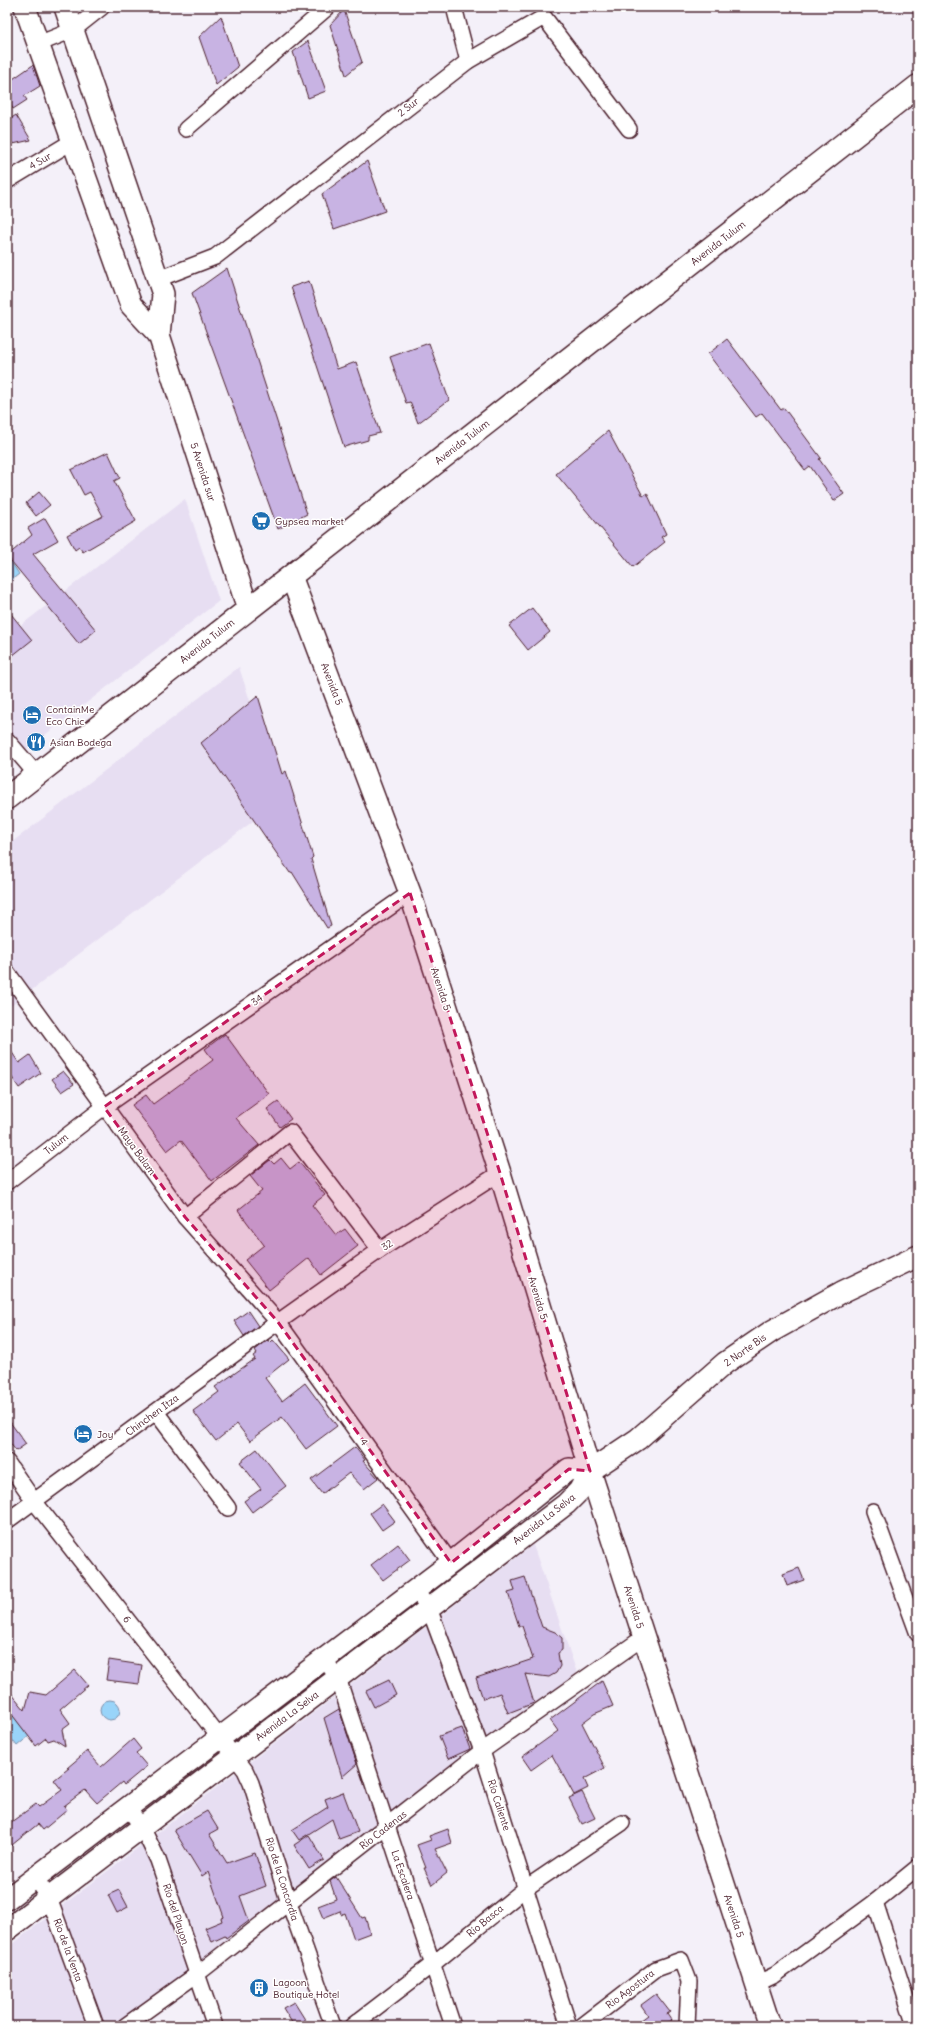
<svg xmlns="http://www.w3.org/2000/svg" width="925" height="2033" font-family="Delius,sans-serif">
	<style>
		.built { fill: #e7def2 }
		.water { fill: #99d4f9; stroke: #798ca7 }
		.building { fill: #c8b3e3; stroke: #4a1f2b }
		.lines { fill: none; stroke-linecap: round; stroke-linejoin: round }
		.street-casing { stroke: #4a1f2b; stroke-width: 18 }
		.secondary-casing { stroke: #4a1f2b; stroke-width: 24 }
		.highway-casing { stroke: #4a1f2b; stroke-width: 25 }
		.street { stroke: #fff; stroke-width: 15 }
		.secondary { stroke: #fff; stroke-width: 21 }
		.highway { stroke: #fff; stroke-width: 22 }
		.marked { fill: #c2185b; fill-opacity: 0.2; stroke: #c2185b; stroke-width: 3; stroke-dasharray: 8 5; stroke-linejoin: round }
		.labels { text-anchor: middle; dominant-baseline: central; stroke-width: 3; stroke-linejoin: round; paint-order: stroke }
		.street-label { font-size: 10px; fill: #4a1f2b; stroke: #fff }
		.poi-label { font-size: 10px; fill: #4a1f2b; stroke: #fff; text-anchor: start }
	</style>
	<rect width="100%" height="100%" fill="#f4f0f9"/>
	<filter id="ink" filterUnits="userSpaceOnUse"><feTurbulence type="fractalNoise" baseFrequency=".025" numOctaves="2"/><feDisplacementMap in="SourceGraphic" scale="8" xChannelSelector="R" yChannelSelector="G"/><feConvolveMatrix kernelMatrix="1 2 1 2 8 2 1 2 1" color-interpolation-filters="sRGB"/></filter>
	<g filter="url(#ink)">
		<g class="built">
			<path d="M185 499 219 601 7 764V636Z"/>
			<path d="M239 667 282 799 7 1009V846Z"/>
			<path d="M533 1545 577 1673 119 2026H7V1948Z"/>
		</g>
		<g class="water">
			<path d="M7 556 19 574 9 582 7 579Z"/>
			<circle cx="110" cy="1710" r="10"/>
			<path d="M7 1708 29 1736 17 1746 7 1733Z"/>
		</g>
		<g class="building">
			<path d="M344 10 362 62 346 75 330 25Z"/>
			<path d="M221 16 238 67 216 85 199 37Z"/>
			<path d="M308 41 326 91 308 98 293 52Z"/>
			<path d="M33 65 40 86 24 96 27 100 13 109 7 98V83Z"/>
			<path d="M16 115 31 140 13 144 7 135V121Z"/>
			<path d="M367 161 385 211 334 229 322 194Z"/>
			<path d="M227 268 307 514 278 529 192 293Z"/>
			<path d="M309 281 337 369 356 362 380 433 368 436V440L344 447 291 287Z"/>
			<path d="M727 339 781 410 784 408 821 458 819 459 844 494 834 501 810 466 805 470 762 413 756 417 708 354Z"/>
			<path d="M429 343 449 400 418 423 410 402 406 403 390 357Z"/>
			<path d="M608 431 643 496 647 493 666 534 661 537 665 542 633 567 556 474Z"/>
			<path d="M108 452 120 478 114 481 136 521 83 552 79 547 75 550 67 535 103 516 90 492 84 495 71 470Z"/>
			<path d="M39 492 50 505 36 516 26 503Z"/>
			<path d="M45 518 58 540 33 554 96 630 79 644 7 556 32 535 28 528Z"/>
			<path d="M532 608 550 632 528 650 509 626Z"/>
			<path d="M7 609 32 640 7 660Z"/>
			<path d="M258 696 282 774 286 771 313 857 311 859 331 926 327 928 292 872 290 873 201 743Z"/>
			<path d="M225 1034 269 1094 236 1118 259 1145 212 1181 181 1140 167 1151 132 1105 146 1095 153 1104 213 1060 205 1049Z"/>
			<path d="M7 1045 19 1063 30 1055 41 1073 19 1088 7 1070Z"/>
			<path d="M63 1071 74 1084 62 1092 52 1079Z"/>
			<path d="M278 1101 291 1119 280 1127 267 1109Z"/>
			<path d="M281 1158 290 1169 299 1162 303 1167 325 1195 312 1205 336 1235 345 1229 358 1246 321 1275 309 1258 269 1290 245 1260 264 1245 238 1210 262 1191 250 1176 270 1160 274 1164Z"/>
			<path d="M248 1311 258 1326 244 1336 234 1321Z"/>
			<path d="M268 1340 270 1343 273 1340 289 1359 265 1378 282 1401 305 1383 337 1426 306 1449 282 1417 250 1441 237 1424 216 1441 193 1411 219 1392 215 1387 255 1359 253 1356 257 1353 255 1350Z"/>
			<path d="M7 1418 26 1444 16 1451 7 1439Z"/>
			<path d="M355 1447 365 1460 363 1461 378 1478 364 1489 349 1473 322 1494 311 1480Z"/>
			<path d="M257 1449 286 1486 252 1512 244 1501 261 1489 240 1462Z"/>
			<path d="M382 1504 395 1521 382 1530 370 1513Z"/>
			<path d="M398 1544 410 1560 383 1580 371 1565Z"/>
			<path d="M799 1568 804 1580 787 1586 783 1574Z"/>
			<path d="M525 1577 542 1627 555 1632 562 1638V1650L558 1653 560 1666 556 1673 549 1677 525 1674 534 1703 508 1713 500 1693 483 1699 476 1678 533 1659 522 1626H519L508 1593 515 1591 512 1581Z"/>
			<path d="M109 1660 142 1665 139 1684 106 1680Z"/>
			<path d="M75 1670 88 1685 60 1709 70 1723 62 1729 65 1746 54 1739 48 1741 46 1738 36 1746 7 1708V1688L25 1710 30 1692 46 1695Z"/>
			<path d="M389 1680 396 1695 374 1707 366 1691Z"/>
			<path d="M602 1681 613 1706 594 1714 582 1723 605 1768 584 1779 588 1788 574 1795 552 1755 531 1770 522 1757 558 1731 550 1720Z"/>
			<path d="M339 1709 357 1764 342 1777 324 1718Z"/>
			<path d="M462 1728 470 1749 448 1759 439 1736Z"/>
			<path d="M133 1739 141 1749 136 1753 147 1766 124 1785 122 1782 97 1803 85 1790 64 1806 67 1810 43 1830 38 1824 7 1849V1825L36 1804 39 1807 62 1790 54 1780 69 1768H67L87 1751 101 1767Z"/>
			<path d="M343 1792 358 1832 339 1839 332 1819 299 1840 292 1830 328 1807 325 1799Z"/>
			<path d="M582 1792 595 1818 582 1824 569 1798Z"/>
			<path d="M207 1811 218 1829 209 1834 227 1863 255 1853 266 1886 240 1896 249 1921 226 1938 225 1936 212 1942 205 1928 222 1921 221 1918 224 1917 208 1872 202 1876 174 1830Z"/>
			<path d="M448 1829 452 1843 435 1849 447 1873 432 1885 424 1868H426L417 1845 431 1840 429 1836Z"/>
			<path d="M309 1835 324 1860 309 1869 294 1845Z"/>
			<path d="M336 1877 362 1918 365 1917 370 1933 354 1939 345 1913 341 1915 340 1911 323 1918 318 1906 336 1899 330 1881Z"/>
			<path d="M119 1890 128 1907 117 1913 108 1895Z"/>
			<path d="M656 1994 670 2012 667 2014 671 2020 663 2026H633L648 2015 641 2005Z"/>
			<path d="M294 2002 309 2026H294L283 2008Z"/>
		</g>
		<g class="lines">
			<g class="street-casing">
				<g id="street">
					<path d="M454 7 468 61"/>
					<path d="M38 44 73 30 102 7"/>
					<path d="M186 129 328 7"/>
					<path d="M7 181 73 141"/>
					<path d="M158 279 215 257 468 61 544 17 629 129"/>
					<path d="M7 740 37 775"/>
					<path d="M7 972 185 1217 278 1322 451 1563"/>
					<path d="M7 1182 104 1107 410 893"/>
					<path d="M185 1217 290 1132 380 1250"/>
					<path d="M156 1412 228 1508"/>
					<path d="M7 1462 34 1501 245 1770 251 1783 289 1903 333 2026"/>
					<path d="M873 1511 918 1634"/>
					<path d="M7 1521 278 1322 380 1250 500 1173"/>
					<path d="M415 1590 429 1608 482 1751 569 2026"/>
					<path d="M324 1659 338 1678 453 2026"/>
					<path d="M128 1808 142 1827 158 1860 215 2026"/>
					<path d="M35 1877 49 1898 96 2026"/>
					<path d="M875 1902 915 2026"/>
					<path d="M756 1984 775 1975 875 1902 918 1867"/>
					<path d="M125 2026 196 1975 482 1751 644 1637"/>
					<path d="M352 2026 433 1964 526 1888 622 1823"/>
					<path d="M582 2026 656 1969 681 1960 689 1981 687 2026"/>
				</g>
			</g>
			<g class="secondary-casing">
				<g id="secondary">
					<path d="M25 7 131 305 159 335"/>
					<path d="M65 7 163 294 159 335 248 609"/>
					<path d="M291 576 410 893 500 1173 590 1471 770 2026"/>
					<path d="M7 1899 451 1563 569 1469 590 1471"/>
					<path d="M7 1930 566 1504 579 1491 590 1471 638 1439 725 1363 772 1331 844 1291 918 1256"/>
				</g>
			</g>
			<g class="highway-casing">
				<path id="highway" d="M7 798 918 86"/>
			</g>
			<use href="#street" class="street"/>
			<use href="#secondary" class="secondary"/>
			<use href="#highway" class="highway"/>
		</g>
	</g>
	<path class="marked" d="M410 893 500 1173 590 1471 569 1469 451 1563 278 1322 185 1217 104 1107Z"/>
	<defs>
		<g id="supermarket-disc" transform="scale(1)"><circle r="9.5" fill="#1f6fb2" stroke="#fff"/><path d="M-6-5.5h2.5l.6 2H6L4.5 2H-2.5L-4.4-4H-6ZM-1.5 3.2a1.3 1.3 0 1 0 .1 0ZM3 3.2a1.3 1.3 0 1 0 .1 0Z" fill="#fff"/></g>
		<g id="hotel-disc" transform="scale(1)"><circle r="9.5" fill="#1f6fb2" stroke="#fff"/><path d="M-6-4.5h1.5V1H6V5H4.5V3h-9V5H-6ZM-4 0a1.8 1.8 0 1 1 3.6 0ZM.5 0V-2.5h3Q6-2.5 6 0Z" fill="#fff"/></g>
		<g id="restaurant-disc" transform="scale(1)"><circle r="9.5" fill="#1f6fb2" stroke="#fff"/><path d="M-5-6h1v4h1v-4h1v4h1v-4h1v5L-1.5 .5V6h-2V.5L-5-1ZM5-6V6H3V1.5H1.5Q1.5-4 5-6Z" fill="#fff"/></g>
		<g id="building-disc" transform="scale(1)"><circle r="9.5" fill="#1f6fb2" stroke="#fff"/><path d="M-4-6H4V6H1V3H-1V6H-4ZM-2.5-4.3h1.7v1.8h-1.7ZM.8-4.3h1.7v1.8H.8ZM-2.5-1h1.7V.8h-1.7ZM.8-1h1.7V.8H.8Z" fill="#fff"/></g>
	</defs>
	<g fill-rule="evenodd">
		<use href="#supermarket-disc" x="261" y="521"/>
		<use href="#hotel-disc" x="32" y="715"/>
		<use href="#restaurant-disc" x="36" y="742"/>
		<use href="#hotel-disc" x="83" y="1434"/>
		<use href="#building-disc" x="259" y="1988"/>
	</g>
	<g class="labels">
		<g class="street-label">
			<text transform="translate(408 107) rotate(-38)">2 Sur</text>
			<text transform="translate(40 161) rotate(-31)">4 Sur</text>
			<text transform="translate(718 243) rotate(-38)">Avenida Tulum</text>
			<text transform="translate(462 442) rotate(-38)">Avenida Tulum</text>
			<text transform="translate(203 472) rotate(72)">5 Avenida sur</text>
			<text transform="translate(207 641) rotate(-38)">Avenida Tulum</text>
			<text transform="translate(332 684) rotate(69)">Avenida 5</text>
			<text transform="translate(441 989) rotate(72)">Avenida 5</text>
			<text transform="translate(257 1000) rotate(-35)">34</text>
			<text transform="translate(56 1144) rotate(-38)">Tulum</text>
			<text transform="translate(137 1151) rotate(54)">Maya Balam</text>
			<text transform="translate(387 1245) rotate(-33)">32</text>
			<text transform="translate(538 1298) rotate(73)">Avenida 5</text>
			<text transform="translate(745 1350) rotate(-35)">2 Norte Bis</text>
			<text transform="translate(152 1415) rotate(-36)">Chinchen Itza</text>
			<text transform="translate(364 1442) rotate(54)">4</text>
			<text transform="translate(544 1519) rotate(-38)">Avenida La Selva</text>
			<text transform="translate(634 1607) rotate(72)">Avenida 5</text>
			<text transform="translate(127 1619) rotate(52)">6</text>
			<text transform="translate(287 1716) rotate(-37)">Avenida La Selva</text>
			<text transform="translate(499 1805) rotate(72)">Río Caliente</text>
			<text transform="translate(383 1830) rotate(-38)">Río Cadenas</text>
			<text transform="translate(403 1875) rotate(71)">La Escalera</text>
			<text transform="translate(282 1879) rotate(72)">Rio de la Concordia</text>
			<text transform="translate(176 1914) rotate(72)">Río del Playon</text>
			<text transform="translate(734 1916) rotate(72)">Avenida 5</text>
			<text transform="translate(485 1921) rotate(-40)">Río Basca</text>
			<text transform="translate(68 1950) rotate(70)">Rio de la Venta</text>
			<text transform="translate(630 1989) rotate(-37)">Rio Agostura</text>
		</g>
		<g class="poi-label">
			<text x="275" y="521">Gypsea market</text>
			<text x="46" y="709">ContainMe<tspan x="46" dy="12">Eco Chic</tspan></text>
			<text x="50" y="742">Asian Bodega</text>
			<text x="97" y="1434">Joy</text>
			<text x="273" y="1982">Lagoon<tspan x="273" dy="12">Boutique Hotel</tspan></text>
		</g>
	</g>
	<rect width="925" height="2033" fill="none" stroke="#fff" stroke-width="24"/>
	<rect x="12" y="12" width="901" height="2009" fill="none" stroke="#4a1f2b" stroke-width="1.5" filter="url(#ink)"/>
</svg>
